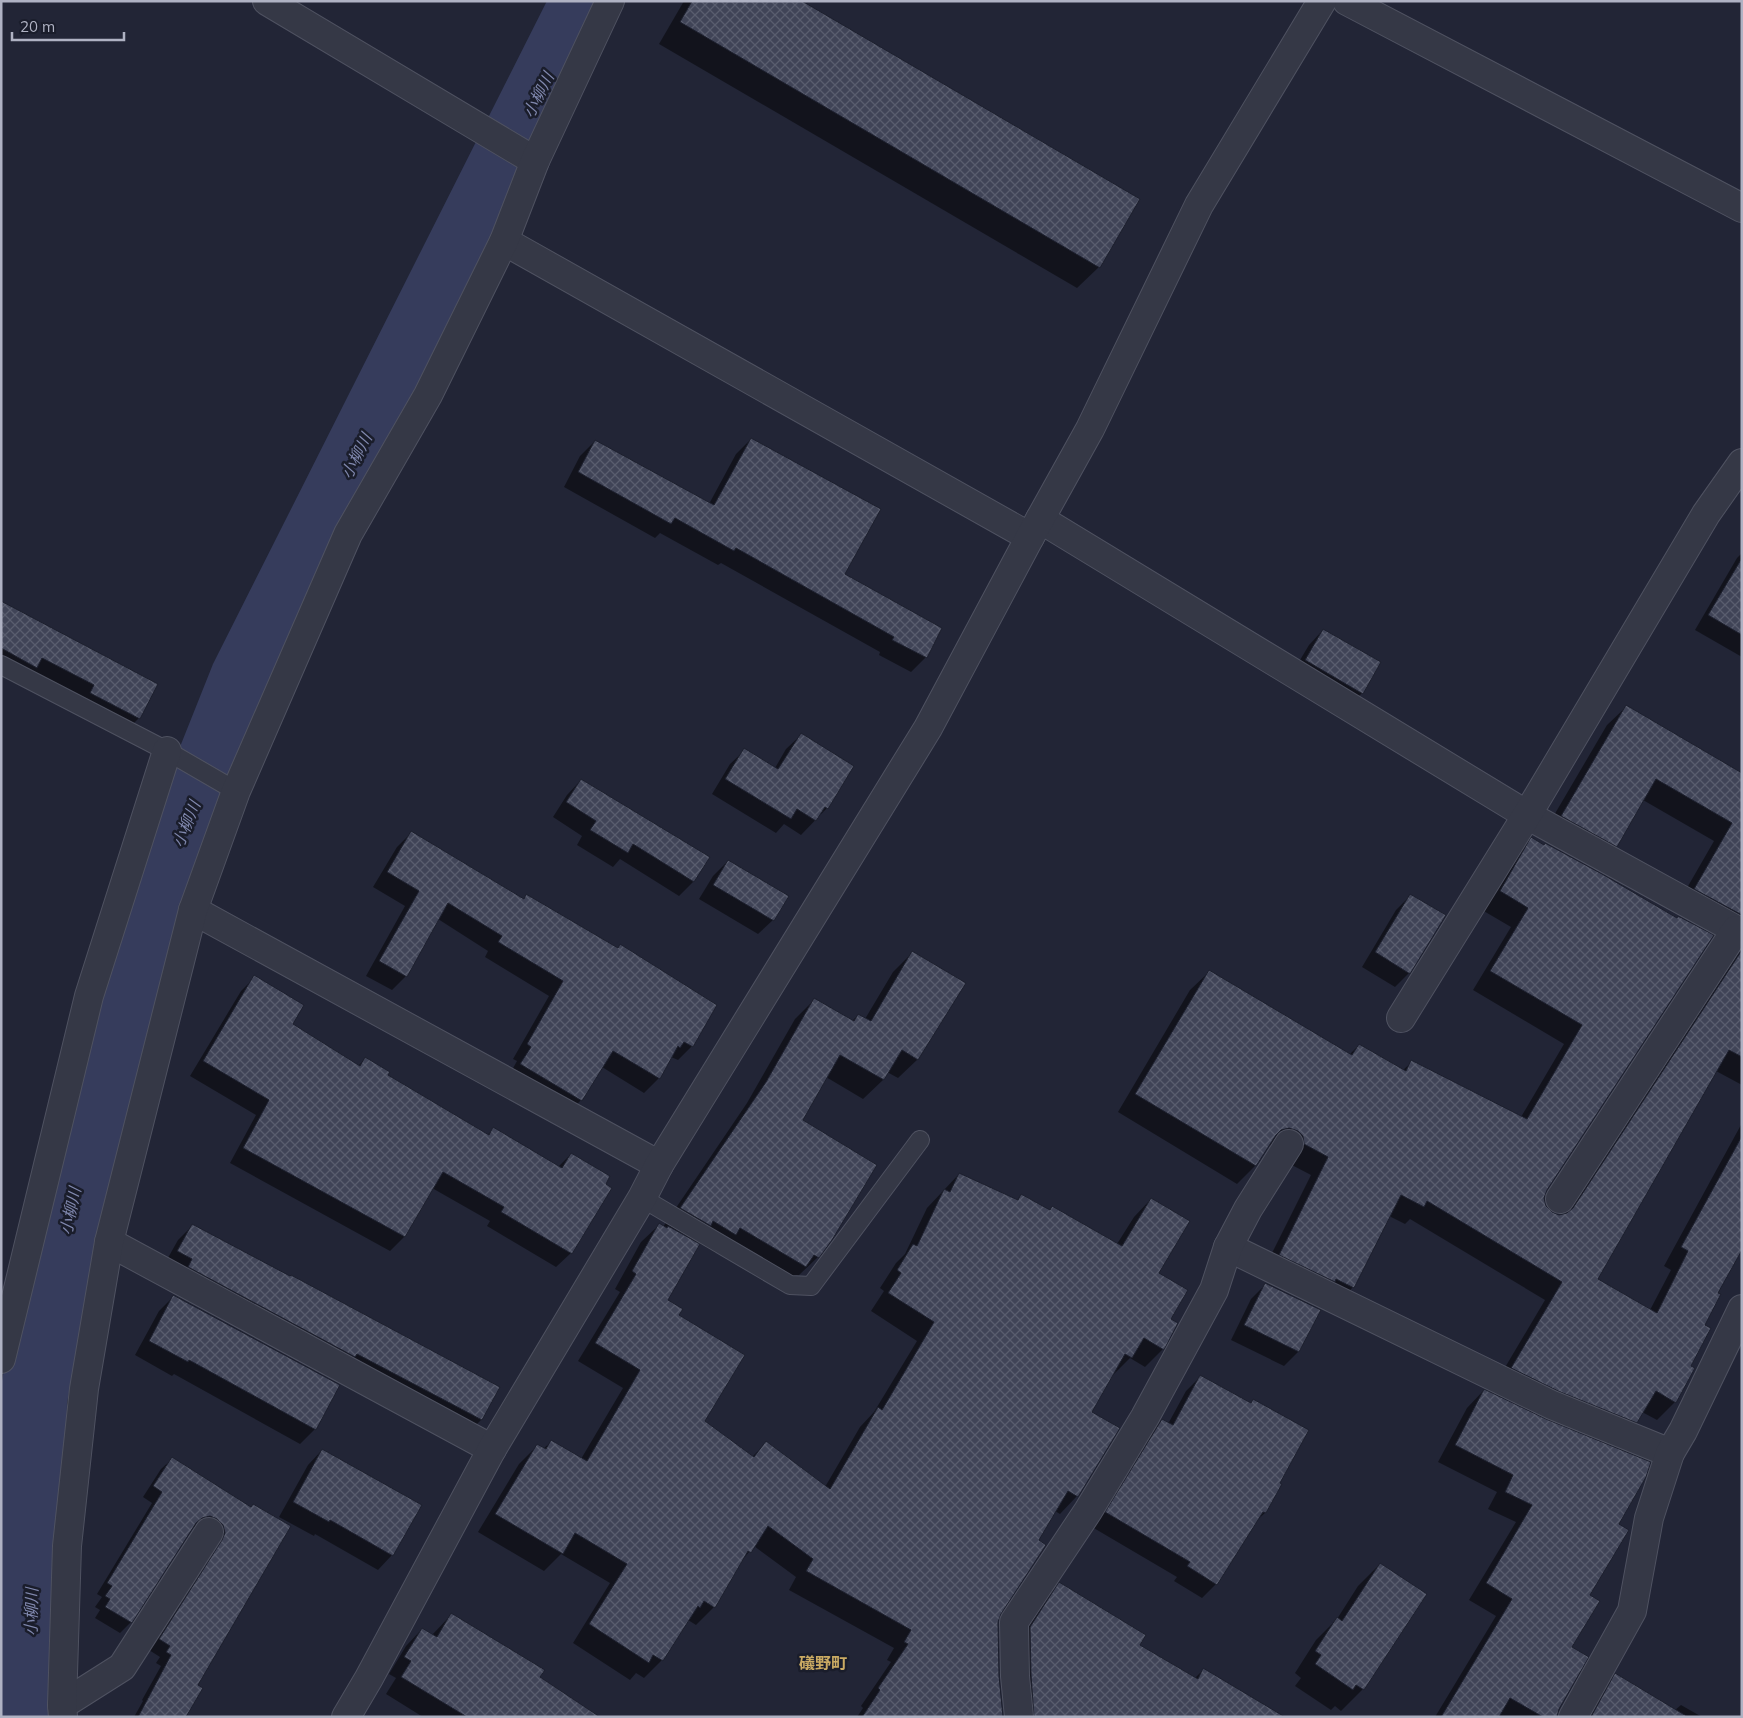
<svg xmlns="http://www.w3.org/2000/svg" width="1743" height="1718" font-family="Mulish,'Noto Sans JP',sans-serif">
	<style>
		.shadow { fill: #0007 }
		.lines { fill: none; stroke-linecap: round; stroke-linejoin: round }
		.river { stroke: #363c5c; stroke-width: 68 }
		.building { fill: url(#building-cross-hatch); stroke: #1c1f2d }
		.lane-casing { stroke: #4f5261; stroke-width: 20 }
		.street-casing { stroke: #4f5261; stroke-width: 30 }
		.lane { stroke: #353846; stroke-width: 18 }
		.street { stroke: #353846; stroke-width: 28 }
		.labels { text-anchor: middle; dominant-baseline: central; stroke-width: 5; stroke-linejoin: round; paint-order: stroke }
		.water-label { font-size: 16px; font-style: italic; fill: #8088ae; stroke: #1a1d2b }
		.neighbourhood-label { font-size: 16px; font-weight: bold; fill: #cbab63; stroke: #1a1d2b }
	</style>
	<defs>
		<pattern id="building-cross-hatch" width="8" height="8" patternUnits="userSpaceOnUse" patternTransform="scale(1.25)"><rect width="8" height="8" fill="#404457"/><path d="M0 0l8 8M0 8l8-8" fill="none" stroke="#595d6e"/></pattern>
	</defs>
	<rect width="100%" height="100%" fill="#222536"/>
	<g class="shadow">
		<path d="M684 1H800L1099 267 1077 288 659 44Z"/>
		<path d="M751 439 844 574 926 657 911 672 879 655 880 652 721 563 718 565 660 533 655 538 564 487 580 456 595 441 709 504 736 454Z"/>
		<path d="M1742 553V657L1695 630 1737 558Z"/>
		<path d="M1 602 139 718 124 733 1 670Z"/>
		<path d="M1323 630 1362 693 1348 707 1291 675 1309 645Z"/>
		<path d="M1626 707 1742 774V1085L1716 1071 1596 1279 1650 1310 1671 1270 1664 1266 1742 1123V1236L1703 1326 1690 1367 1675 1402 1657 1420 1642 1412 1636 1422 1617 1440 1494 1386 1545 1300 1410 1219 1405 1224 1389 1216 1353 1287 1335 1306 1262 1273 1311 1175 1286 1162 1279 1149 1270 1146 1267 1147 1255 1166 1237 1184 1118 1112 1190 990 1209 972 1349 1055 1359 1045 1403 1070 1412 1062 1521 1117 1564 1044 1473 990 1511 927 1482 910 1513 857 1532 839 1677 919 1546 1190 1543 1199 1545 1207 1551 1213 1560 1216 1563 1215 1724 968 1740 952 1738 944 1676 907 1714 841 1643 800 1616 846 1598 864 1543 834 1607 725Z"/>
		<path d="M801 735 827 808 801 835 784 824 776 833 712 794 730 764 745 750 775 768 786 749Z"/>
		<path d="M581 780 709 857 693 882 679 896 620 859 613 867 577 845 582 836 553 817 567 795Z"/>
		<path d="M411 833 522 900 527 896 617 949 620 946 692 1046 678 1060 671 1057 659 1078 644 1093 602 1067 581 1100 567 1115 507 1079 517 1061 513 1059 549 996 485 957 488 951 438 919 406 976 392 990 366 976 405 906 373 887 397 847Z"/>
		<path d="M728 861 773 920 758 934 699 899 713 876Z"/>
		<path d="M1411 895 1409 973 1395 987 1362 967 1396 910Z"/>
		<path d="M912 953 918 1059 898 1078 887 1072 883 1080 863 1099 826 1077 801 1121 831 1239 818 1257 798 1276 797 1275 786 1286 722 1248 716 1253 699 1243 666 1300 678 1316 703 1422 752 1457 766 1443 825 1487 860 1427 874 1412 917 1341 871 1311 884 1291 880 1288 896 1263 905 1254 927 1208 959 1174 1016 1201 1021 1195 1117 1244 1134 1217 1151 1199 1158 1273 1169 1319 1163 1349 1145 1367 1130 1358 1113 1375 1112 1374 1091 1412 1077 1496 1060 1514 1055 1511 1037 1541 1000 1613 997 1622 998 1676 1002 1717H857L863 1708 861 1706 891 1662 887 1660 894 1648 789 1590 796 1577 754 1546 740 1563 714 1607 696 1625 688 1620 662 1660 644 1678 636 1673 630 1680 573 1643 610 1583 561 1554 544 1571 478 1532 519 1464 537 1446 543 1449 552 1441 581 1459 623 1388 578 1361 620 1292 615 1289 641 1242 659 1225 663 1227 747 1103 795 1019 814 1000 852 1021 858 1015 865 1019 893 972Z"/>
		<path d="M255 977 291 1025 358 1066 365 1059 386 1075 487 1135 494 1129 558 1167 571 1154V1253L556 1267 487 1226 490 1221 432 1188 404 1237 390 1251 230 1163 256 1115 190 1076 241 991Z"/>
		<path d="M192 1226 481 1420 467 1434 164 1265 178 1240Z"/>
		<path d="M1266 1284 1319 1310 1298 1352 1284 1366 1231 1340 1251 1299Z"/>
		<path d="M174 1296 315 1429 300 1444 174 1374 172 1376 135 1355 159 1311Z"/>
		<path d="M1200 1377 1250 1404 1253 1400 1278 1483 1281 1485 1265 1513 1255 1522 1216 1584 1202 1598 1174 1581 1177 1577 1092 1527 1148 1434 1162 1420 1168 1424 1186 1391Z"/>
		<path d="M1484 1390 1617 1524 1589 1596 1547 1717H1435L1496 1616 1469 1600 1516 1522 1488 1509 1497 1492 1438 1462 1467 1408Z"/>
		<path d="M322 1450 392 1555 378 1570 315 1534 314 1536 279 1517 308 1465Z"/>
		<path d="M172 1459 250 1508 223 1638 180 1717H134L143 1701 142 1700 161 1666 156 1663 160 1657 149 1650 198 1527 191 1528 131 1622 120 1633 95 1618 100 1610 95 1607 102 1597 97 1594 152 1503 143 1497 161 1469Z"/>
		<path d="M1380 1564 1363 1689 1341 1711 1335 1706 1331 1710 1295 1686 1301 1678 1295 1673 1316 1640 1337 1619 1358 1586Z"/>
		<path d="M1060 1584 1138 1645 1195 1678 1203 1670 1282 1717H1015L1012 1646 1042 1602Z"/>
		<path d="M451 1615 538 1678 590 1717H423L386 1694 396 1678 389 1674 406 1646 422 1629 432 1635Z"/>
		<path d="M1616 1675 1675 1710 1681 1705 1702 1717H1585L1600 1690Z"/>
	</g>
	<g class="lines">
		<path class="river" d="M29 1717 33 1400 71 1197 148 919 244 678 585 1"/>
	</g>
	<g class="building">
		<path d="M692 1H802L1140 199 1100 268 680 22Z"/>
		<path d="M751 438 881 509 845 574 942 628 927 658 892 640 894 637 736 548 734 551 675 518 671 524 578 472 595 440 714 505Z"/>
		<path d="M1742 558V635L1708 615Z"/>
		<path d="M1 601 158 684 140 719 90 693 94 685 42 658 37 668 1 648Z"/>
		<path d="M1323 629 1381 662 1363 694 1305 660Z"/>
		<path d="M1626 705 1742 773V915L1694 889 1732 823 1656 779 1617 847 1561 816Z"/>
		<path d="M801 733 854 766 828 809 825 807 816 821 797 809 791 819 725 779 744 748 778 769Z"/>
		<path d="M581 779 710 857 694 882 633 844 628 853 590 830 596 821 566 802Z"/>
		<path d="M411 831 524 899 526 894 618 948 620 944 717 1005 693 1047 684 1042 680 1048 678 1046 660 1079 613 1051 582 1101 520 1064 531 1047 527 1044 563 981 498 942 502 936 448 903 407 977 379 961 419 891 387 872Z"/>
		<path d="M1531 837 1544 845 1545 843 1602 874 1677 918 1678 916 1714 935 1547 1190 1544 1198 1546 1206 1552 1212 1559 1215 1567 1213 1573 1208 1742 950V1057L1729 1050 1598 1279 1657 1313 1688 1251 1681 1247 1742 1136V1250L1718 1293 1721 1294 1705 1325 1711 1328 1691 1366 1695 1368 1676 1403 1656 1391 1637 1423 1558 1391 1511 1368 1562 1282 1427 1201 1424 1207 1401 1195 1354 1288 1336 1279 1335 1282 1279 1255 1328 1157 1304 1144 1303 1136 1298 1131 1289 1128 1281 1130 1276 1135 1256 1166 1135 1094 1209 970 1352 1055 1359 1044 1406 1071 1411 1060 1527 1119 1582 1025 1490 971 1528 908 1500 891Z"/>
		<path d="M728 860 789 896 774 921 713 885Z"/>
		<path d="M1410 894 1446 915 1410 974 1375 952Z"/>
		<path d="M912 951 966 983 918 1060 902 1050 884 1080 840 1055 803 1120 877 1165 832 1240 819 1258 814 1255 806 1267 740 1228 736 1235 713 1221 711 1226 680 1208 766 1082 814 998 854 1021 858 1014 871 1021Z"/>
		<path d="M254 975 304 1005 293 1024 360 1066 365 1057 390 1072 388 1075 489 1135 493 1127 562 1168 571 1153 610 1176 606 1184 612 1188 572 1254 501 1212 504 1207 443 1172 405 1237 243 1148 269 1100 203 1061Z"/>
		<path d="M959 1173 1018 1200 1021 1194 1050 1210 1052 1206 1122 1246 1151 1198 1190 1221 1159 1273 1188 1290 1171 1319 1178 1323 1164 1350 1144 1338 1132 1358 1125 1354 1092 1412 1120 1428 1078 1497 1068 1491 1039 1540 1046 1545 1001 1614 998 1622 999 1676 1003 1717H862L880 1690 878 1688 908 1644 904 1642 911 1630 806 1571 813 1559 768 1526 751 1553 748 1551 715 1608 704 1601 700 1608 698 1606 663 1661 653 1655 649 1663 589 1624 627 1564 575 1533 563 1554 495 1514 537 1444 546 1449 551 1440 587 1461 640 1370 595 1343 636 1274 632 1271 659 1223 667 1228 668 1226 700 1244 668 1300 683 1309 679 1315 745 1355 705 1421 754 1457 766 1441 830 1489 878 1407 882 1410 934 1322 888 1293 901 1273 897 1270 913 1244 917 1246 944 1189 950 1192Z"/>
		<path d="M192 1224 290 1276 291 1275 500 1387 482 1420 357 1354 355 1357 188 1267 192 1259 177 1251Z"/>
		<path d="M1265 1283 1321 1310 1299 1352 1244 1325Z"/>
		<path d="M173 1295 340 1385 316 1430 189 1360 188 1362 149 1341Z"/>
		<path d="M1200 1375 1251 1403 1253 1399 1309 1430 1280 1483 1282 1484 1266 1513 1263 1512 1217 1585 1187 1566 1190 1562 1105 1512 1162 1419 1173 1425Z"/>
		<path d="M1484 1389 1546 1419 1651 1462 1646 1477 1619 1524 1629 1530 1590 1595 1600 1601 1572 1647 1589 1657 1559 1709 1557 1717H1543L1510 1698 1499 1717H1441L1512 1599 1486 1583 1532 1505 1505 1492 1513 1475 1455 1445Z"/>
		<path d="M322 1449 422 1505 393 1556 330 1520 329 1522 293 1502Z"/>
		<path d="M172 1457 251 1507 253 1504 291 1526 198 1685 203 1688 186 1717H138L171 1655 166 1652 170 1646 159 1639 222 1540 225 1533 223 1525 217 1519 210 1516 202 1518 196 1523 132 1623 105 1607 110 1599 105 1596 112 1586 107 1583 162 1492 153 1486Z"/>
		<path d="M1380 1563 1427 1594 1364 1690 1356 1685 1353 1690 1315 1664 1321 1655 1315 1651 1337 1617 1342 1621Z"/>
		<path d="M1059 1582 1146 1635 1140 1645 1198 1679 1203 1668 1285 1717H1034L1031 1675 1030 1627Z"/>
		<path d="M451 1613 545 1670 540 1677 600 1717H467L401 1677 411 1661 404 1657 422 1628 437 1637Z"/>
		<path d="M1615 1673 1688 1717H1591Z"/>
	</g>
	<g class="lines">
		<g class="lane-casing">
			<g id="lane">
				<path d="M1 665 167 751 236 791"/>
				<path d="M642 1198 790 1285 811 1286 920 1140"/>
			</g>
		</g>
		<g class="street-casing">
			<g id="street">
				<path d="M267 1 535 161"/>
				<path d="M1347 1 1742 208"/>
				<path d="M504 241 1030 537"/>
				<path d="M1040 519 1527 815 1742 933"/>
				<path d="M193 910 659 1165"/>
				<path d="M1401 1018 1527 815 1706 514 1742 463"/>
				<path d="M1560 1199 1736 930"/>
				<path d="M109 1242 492 1449"/>
				<path d="M1228 1247 1552 1405 1670 1453"/>
				<path d="M1 1359 89 996 167 751"/>
				<path d="M62 1705 122 1667 209 1532"/>
				<path d="M63 1717 62 1705 67 1546 84 1389 109 1242 193 910 236 791 348 534 428 395 504 241 535 161 610 1"/>
				<path d="M346 1717 369 1678 492 1449 642 1198 659 1165 928 728 1030 537 1090 429 1199 205 1322 1"/>
				<path d="M1019 1717 1015 1676 1014 1622 1088 1511 1145 1417 1214 1290 1228 1247 1248 1209 1289 1144"/>
				<path d="M1573 1717 1632 1611 1649 1518 1670 1453 1683 1431 1742 1309"/>
			</g>
		</g>
		<use href="#lane" class="lane"/>
		<use href="#street" class="street"/>
	</g>
	<g class="labels">
		<g class="water-label">
			<text transform="translate(538 95) rotate(-63)">小柳川</text>
			<text transform="translate(356 456) rotate(-63)">小柳川</text>
			<text transform="translate(186 824) rotate(-68)">小柳川</text>
			<text transform="translate(70 1211) rotate(-78)">小柳川</text>
			<text transform="translate(31 1612) rotate(-89)">小柳川</text>
		</g>
		<g class="neighbourhood-label">
			<text x="823" y="1663">礒野町</text>
		</g>
	</g>
	<rect width="1743" height="1718" fill="none" stroke="#afb2c3" stroke-width="5"/>
	<path d="M12 32v8h112v-8" fill="none" stroke="#afb2c3" stroke-width="2.5"/>
	<text x="20" y="32" font-size="15" fill="#afb2c3" stroke="#1a1d2b" stroke-width="4" paint-order="stroke">20 m</text>
</svg>
